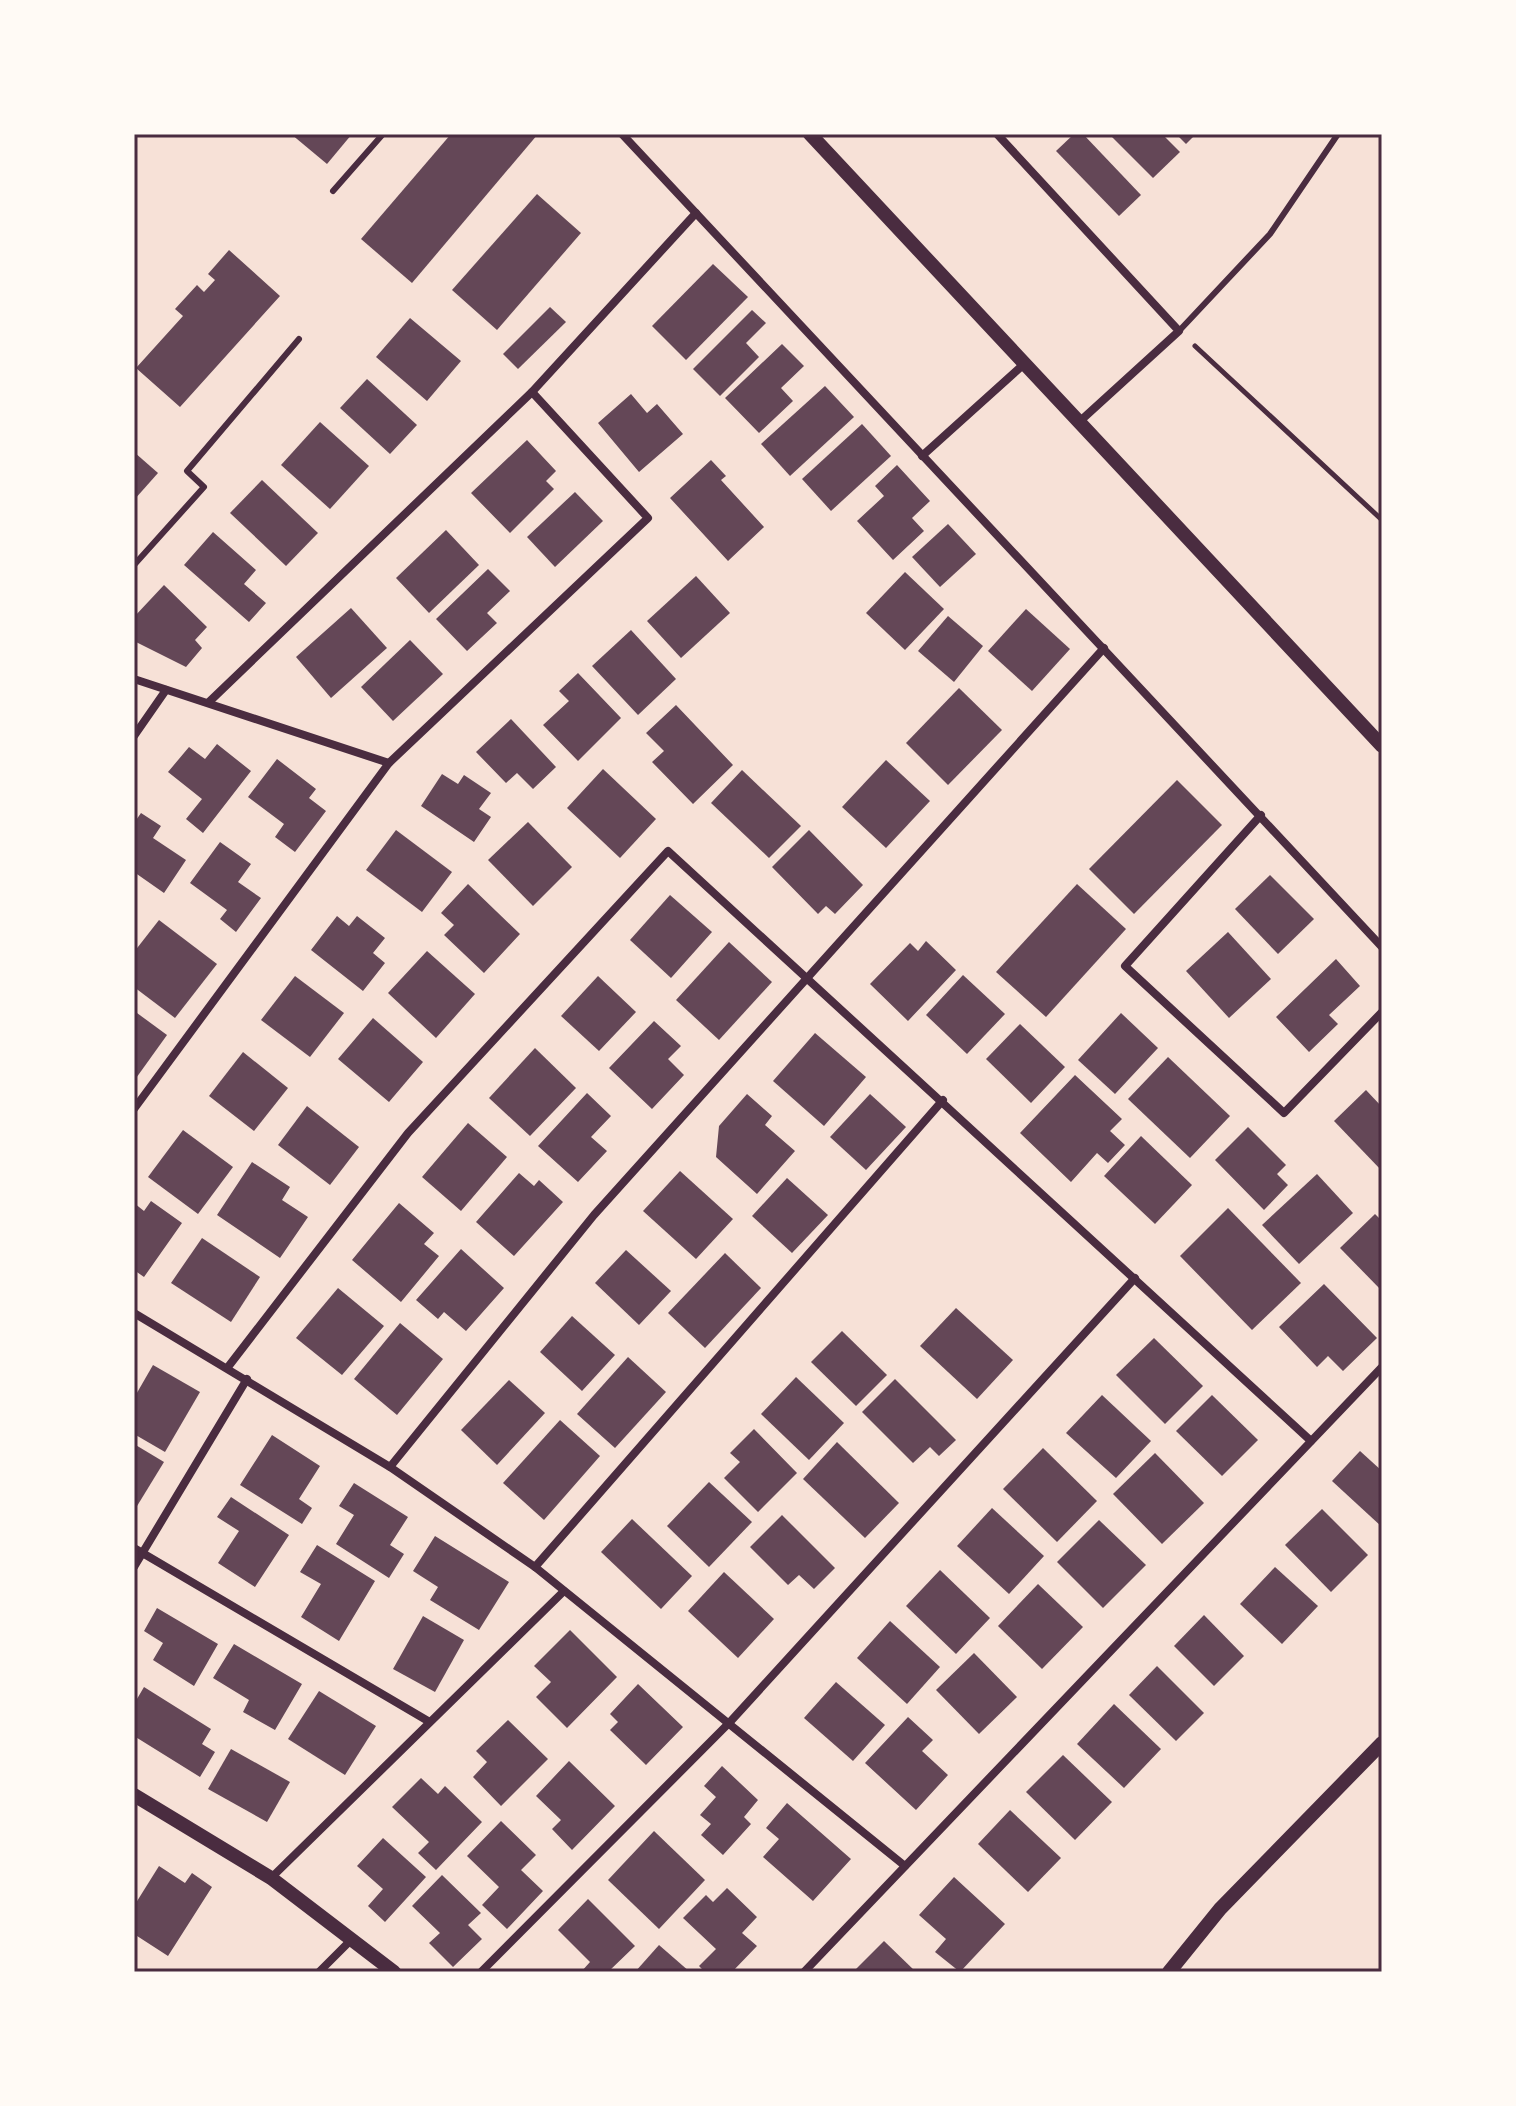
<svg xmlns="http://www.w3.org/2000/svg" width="1516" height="2106" font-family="'DM Sans',sans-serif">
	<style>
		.building { fill: #644757 }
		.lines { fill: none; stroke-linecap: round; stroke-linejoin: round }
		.path { stroke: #4a2c40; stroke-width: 5 }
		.service { stroke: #4a2c40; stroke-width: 6 }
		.minor { stroke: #4a2c40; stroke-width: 8 }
		.tertiary { stroke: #4a2c40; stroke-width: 14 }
		.neatline { fill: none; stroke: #4a2c40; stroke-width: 3 }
	</style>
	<rect width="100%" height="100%" fill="#f7e1d7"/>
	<g class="building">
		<path d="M291 134H352L327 164Z"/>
		<path d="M451 134H538L412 283 361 239Z"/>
		<path d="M1074 134H1083L1141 195 1119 216 1056 151Z"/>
		<path d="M1116 134H1162L1180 152 1153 178 1112 137Z"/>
		<path d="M1176 134H1196L1186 144Z"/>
		<path d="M537 194 581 233 497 330 452 290Z"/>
		<path d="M229 250 280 296 180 407 136 368 183 316 175 309 197 285 204 292 215 280 208 274Z"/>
		<path d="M713 264 748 297 686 360 652 326Z"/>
		<path d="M550 307 566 322 518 369 503 354Z"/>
		<path d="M752 310 766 323 746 343 759 357 720 396 693 369Z"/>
		<path d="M410 318 461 361 427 401 376 357Z"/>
		<path d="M782 344 804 366 781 388 793 401 759 433 725 398Z"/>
		<path d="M367 379 417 425 390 454 340 408Z"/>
		<path d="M825 386 854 417 790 476 761 444Z"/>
		<path d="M631 394 647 413 657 404 683 434 639 472 598 423Z"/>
		<path d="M320 422 369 466 330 509 281 465Z"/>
		<path d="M862 424 891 456 831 511 802 479Z"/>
		<path d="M527 440 556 471 546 481 554 489 510 533 471 493Z"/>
		<path d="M134 452 158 473 134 500Z"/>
		<path d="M711 460 726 476 721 480 764 527 728 561 670 498Z"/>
		<path d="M897 465 930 501 912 518 924 531 893 560 857 521 884 496 875 486Z"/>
		<path d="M262 480 318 533 286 566 230 513Z"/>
		<path d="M575 492 603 521 555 567 527 537Z"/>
		<path d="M948 524 976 554 940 587 912 557Z"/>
		<path d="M446 530 479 565 429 613 396 578Z"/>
		<path d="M213 532 256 570 244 584 266 603 249 622 184 565Z"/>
		<path d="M488 569 510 591 487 613 497 623 467 651 436 619Z"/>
		<path d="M905 572 944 609 905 650 866 613Z"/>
		<path d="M696 576 730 613 681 658 647 621Z"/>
		<path d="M164 585 207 627 195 640 202 648 186 667 134 641V617Z"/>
		<path d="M351 608 387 648 331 698 296 657Z"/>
		<path d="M1026 609 1070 649 1032 691 988 651Z"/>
		<path d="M948 616 983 646 954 682 918 651Z"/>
		<path d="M631 630 676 679 638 715 592 666Z"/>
		<path d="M410 640 443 674 393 721 361 687Z"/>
		<path d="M578 673 621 718 578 761 543 725 569 701 559 691Z"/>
		<path d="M959 688 1002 730 948 785 906 743Z"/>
		<path d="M676 705 733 765 693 804 652 762 664 751 646 733Z"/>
		<path d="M511 719 556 767 533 789 517 773 506 783 476 752Z"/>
		<path d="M217 744 251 771 203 833 186 819 202 799 168 772 189 747 205 759Z"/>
		<path d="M277 759 316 789 309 798 326 811 295 852 275 837 284 824 248 797Z"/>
		<path d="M886 760 930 801 886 848 842 807Z"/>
		<path d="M603 769 656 819 620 858 567 808Z"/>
		<path d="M742 770 801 826 769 858 711 803Z"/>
		<path d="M442 774 458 784 464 775 491 793 479 809 491 817 474 842 421 806Z"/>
		<path d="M1177 780 1222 825 1134 914 1089 869Z"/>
		<path d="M141 813 161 826 153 838 186 860 164 893 134 872V823Z"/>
		<path d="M528 822 572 867 533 906 488 860Z"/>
		<path d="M396 830 452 872 422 912 366 870Z"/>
		<path d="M809 830 863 885 835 914 826 906 818 914 772 867Z"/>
		<path d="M220 842 251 864 238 882 261 898 236 932 220 919 227 910 190 883Z"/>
		<path d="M1270 875 1314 919 1278 954 1235 909Z"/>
		<path d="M468 884 520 934 484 973 444 935 454 925 441 913Z"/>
		<path d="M1077 884 1126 929 1046 1017 996 972Z"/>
		<path d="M670 895 712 932 671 978 630 940Z"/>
		<path d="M337 916 349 926 357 916 385 938 373 953 385 963 363 991 311 950Z"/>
		<path d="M159 920 217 964 175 1018 134 987V952Z"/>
		<path d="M1228 932 1271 979 1229 1018 1186 971Z"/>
		<path d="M926 941 956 970 908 1021 870 984 910 943 918 951Z"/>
		<path d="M729 942 772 982 719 1040 676 1000Z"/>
		<path d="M427 951 475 994 436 1038 388 993Z"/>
		<path d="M1336 959 1360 986 1329 1015 1338 1024 1309 1052 1276 1017Z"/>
		<path d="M963 975 1005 1014 967 1054 926 1015Z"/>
		<path d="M295 976 344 1013 310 1057 261 1020Z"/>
		<path d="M598 976 636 1012 599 1051 561 1016Z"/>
		<path d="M137 1013 167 1035 134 1081V1017Z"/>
		<path d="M1121 1013 1158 1048 1115 1094 1078 1060Z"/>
		<path d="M373 1018 423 1062 389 1102 338 1059Z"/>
		<path d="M654 1021 681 1046 668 1059 684 1075 652 1109 609 1068Z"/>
		<path d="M1020 1024 1065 1067 1031 1103 986 1059Z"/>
		<path d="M815 1033 866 1077 824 1126 773 1081Z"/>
		<path d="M535 1048 576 1088 530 1136 489 1098Z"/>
		<path d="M243 1052 288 1088 254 1131 209 1096Z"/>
		<path d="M1168 1057 1230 1116 1190 1158 1128 1099Z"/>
		<path d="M1075 1075 1122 1119 1110 1131 1125 1145 1108 1163 1097 1153 1071 1182 1020 1133Z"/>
		<path d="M1366 1090 1382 1107V1171L1334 1121Z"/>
		<path d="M587 1093 611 1116 591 1137 607 1151 578 1182 538 1146Z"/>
		<path d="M747 1094 772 1116 765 1125 795 1151 757 1194 716 1157 719 1126Z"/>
		<path d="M870 1094 906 1127 866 1170 830 1137Z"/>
		<path d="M307 1106 359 1147 330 1185 278 1145Z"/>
		<path d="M468 1123 507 1157 461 1211 422 1177Z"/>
		<path d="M1248 1127 1286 1165 1277 1174 1288 1185 1264 1210 1215 1160Z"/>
		<path d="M183 1130 233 1167 198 1214 148 1177Z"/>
		<path d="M1141 1136 1192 1185 1155 1224 1104 1176Z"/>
		<path d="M252 1162 290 1187 282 1200 308 1217 280 1258 217 1215Z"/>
		<path d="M680 1171 733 1219 696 1259 643 1211Z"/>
		<path d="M519 1173 534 1186 539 1180 563 1202 514 1256 476 1222Z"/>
		<path d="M1317 1174 1353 1213 1299 1264 1262 1225Z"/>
		<path d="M787 1178 828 1215 792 1253 752 1216Z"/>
		<path d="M151 1201 182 1223 144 1277 134 1270V1203L144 1211Z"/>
		<path d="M399 1203 434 1233 424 1244 439 1256 401 1302 352 1260Z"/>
		<path d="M1228 1208 1301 1283 1252 1330 1180 1256Z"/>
		<path d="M1375 1214 1382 1221V1291L1340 1248Z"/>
		<path d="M202 1238 260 1277 231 1322 171 1283Z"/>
		<path d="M461 1249 504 1288 466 1331 444 1312 438 1319 416 1300Z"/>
		<path d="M626 1250 671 1291 639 1325 595 1283Z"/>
		<path d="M725 1253 761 1288 705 1348 668 1313Z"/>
		<path d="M1324 1284 1377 1338 1343 1371 1328 1356 1317 1367 1279 1327Z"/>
		<path d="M338 1288 384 1326 342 1375 296 1338Z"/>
		<path d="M956 1308 1013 1360 977 1399 920 1346Z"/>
		<path d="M572 1316 615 1355 582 1391 540 1352Z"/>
		<path d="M400 1323 443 1359 397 1415 354 1379Z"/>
		<path d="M842 1331 887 1375 856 1406 811 1362Z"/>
		<path d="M1154 1338 1203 1386 1165 1424 1116 1375Z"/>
		<path d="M628 1357 666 1392 615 1448 577 1414Z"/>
		<path d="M153 1365 200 1392 165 1452 134 1434V1398Z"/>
		<path d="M796 1377 844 1423 809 1460 761 1414Z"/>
		<path d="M895 1379 956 1440 939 1456 930 1447 913 1463 862 1412Z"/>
		<path d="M509 1380 545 1413 497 1465 461 1430Z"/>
		<path d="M1102 1395 1151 1441 1116 1478 1066 1433Z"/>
		<path d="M1212 1395 1258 1440 1222 1476 1176 1431Z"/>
		<path d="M560 1420 600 1456 544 1520 503 1483Z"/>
		<path d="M754 1429 797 1473 758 1512 724 1478 740 1462 730 1453Z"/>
		<path d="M272 1435 320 1466 299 1499 312 1508 302 1524 240 1485Z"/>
		<path d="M837 1442 899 1503 865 1538 803 1479Z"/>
		<path d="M134 1444 164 1462 134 1511Z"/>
		<path d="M1043 1448 1097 1501 1057 1542 1003 1489Z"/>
		<path d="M1360 1451 1382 1471V1527L1332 1481Z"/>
		<path d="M1155 1453 1204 1503 1162 1544 1113 1494Z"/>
		<path d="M709 1482 752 1522 709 1567 667 1526Z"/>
		<path d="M354 1483 408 1517 390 1545 404 1554 389 1578 336 1544 354 1515 339 1506Z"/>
		<path d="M231 1497 289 1535 255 1587 218 1563 239 1531 217 1517Z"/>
		<path d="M992 1508 1044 1556 1009 1594 957 1546Z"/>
		<path d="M1322 1509 1368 1555 1331 1592 1285 1545Z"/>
		<path d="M782 1515 835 1568 814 1589 799 1575 788 1585 750 1547Z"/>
		<path d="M632 1519 692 1576 661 1609 601 1552Z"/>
		<path d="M1099 1520 1146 1565 1103 1608 1057 1562Z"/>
		<path d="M435 1536 509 1582 479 1630 430 1600 438 1587 413 1571Z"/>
		<path d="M317 1545 375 1581 339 1641 301 1617 321 1584 300 1572Z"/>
		<path d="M1275 1567 1318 1606 1282 1644 1240 1604Z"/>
		<path d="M940 1570 990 1618 956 1654 906 1606Z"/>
		<path d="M724 1572 774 1619 738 1658 688 1611Z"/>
		<path d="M1038 1584 1083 1627 1042 1669 998 1626Z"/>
		<path d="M157 1608 218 1644 194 1686 153 1660 163 1643 144 1631Z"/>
		<path d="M1204 1615 1244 1656 1214 1686 1174 1646Z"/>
		<path d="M423 1616 464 1640 435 1692 393 1669Z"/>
		<path d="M890 1621 940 1667 907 1704 857 1658Z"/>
		<path d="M570 1630 617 1677 567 1728 536 1697 551 1682 534 1666Z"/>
		<path d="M234 1644 302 1684 275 1730 243 1712 249 1700 213 1678Z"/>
		<path d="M974 1653 1017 1697 979 1734 936 1690Z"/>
		<path d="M1157 1666 1204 1713 1176 1741 1129 1695Z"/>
		<path d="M836 1682 885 1725 853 1761 804 1718Z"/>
		<path d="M638 1684 683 1727 646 1765 610 1730 618 1722 610 1714Z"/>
		<path d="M144 1687 211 1729 202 1744 215 1752 200 1777 134 1736V1704Z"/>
		<path d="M319 1691 376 1726 345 1775 288 1739Z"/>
		<path d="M1114 1704 1161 1749 1124 1788 1077 1744Z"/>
		<path d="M908 1717 933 1740 922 1751 948 1775 916 1810 865 1763Z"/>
		<path d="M508 1720 548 1759 501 1806 473 1777 487 1762 476 1751Z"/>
		<path d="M231 1749 290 1782 267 1822 208 1789Z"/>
		<path d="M1063 1755 1112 1802 1075 1840 1026 1792Z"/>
		<path d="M569 1761 615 1806 572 1850 552 1829 561 1820 536 1796Z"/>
		<path d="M722 1766 758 1800 744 1817 751 1824 723 1855 701 1835 711 1824 700 1815 716 1797 704 1786Z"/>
		<path d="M421 1778 438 1794 445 1786 482 1822 436 1870 418 1853 429 1842 392 1807Z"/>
		<path d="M787 1803 851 1859 813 1901 763 1857 779 1839 766 1828Z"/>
		<path d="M1010 1810 1061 1858 1028 1892 978 1844Z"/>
		<path d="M501 1821 536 1855 521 1870 543 1891 507 1929 482 1905 499 1887 467 1856Z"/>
		<path d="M654 1831 705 1880 659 1929 608 1880Z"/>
		<path d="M383 1838 426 1877 385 1922 368 1906 383 1889 357 1866Z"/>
		<path d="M159 1866 185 1883 192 1873 212 1887 168 1956 134 1934V1906Z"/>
		<path d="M442 1875 481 1913 468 1925 482 1939 453 1967 429 1943 440 1933 412 1906Z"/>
		<path d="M954 1877 1005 1924 960 1972 935 1952 946 1939 919 1915Z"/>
		<path d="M727 1888 757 1917 742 1933 757 1946 732 1972H705L699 1966 716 1949 683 1918 706 1895 713 1902Z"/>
		<path d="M588 1899 635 1946 608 1972H581L590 1962 558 1930Z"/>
		<path d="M884 1941 916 1972 855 1970Z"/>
		<path d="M659 1945 690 1972H635Z"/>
	</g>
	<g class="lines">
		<path class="path" d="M1195 346 1382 520"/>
		<g class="service">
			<path d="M333 191 383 134"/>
			<path d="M1179 331 1270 234 1338 134"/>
			<path d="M134 565 204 487 187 471 299 339"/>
		</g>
		<g class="minor">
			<path d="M622 134 1382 947"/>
			<path d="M997 134 1179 331 1078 423"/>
			<path d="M922 456 1023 365"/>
			<path d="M134 679 389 763"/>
			<path d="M209 702 532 392 696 213"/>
			<path d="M134 736 166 690"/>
			<path d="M1261 815 1125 966 1284 1113 1382 1012"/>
			<path d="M134 1109 389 763 648 518 532 392"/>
			<path d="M134 1313 390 1467 535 1567 905 1866"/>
			<path d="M228 1367 408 1133 668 851 1311 1441"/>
			<path d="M390 1467 594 1215 1104 648"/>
			<path d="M134 1548 428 1721"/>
			<path d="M134 1567 247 1379"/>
			<path d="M535 1567 943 1100"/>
			<path d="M271 1878 564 1591"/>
			<path d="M319 1972 352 1939"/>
			<path d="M481 1972 730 1722 1135 1278"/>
			<path d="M804 1972 1382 1367"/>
		</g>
		<g class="tertiary">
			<path d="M810 134 1382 746"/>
			<path d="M134 1795 271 1878 394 1972"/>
			<path d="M1169 1972 1220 1909 1382 1743"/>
		</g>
	</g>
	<rect width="1516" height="2106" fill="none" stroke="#fffaf5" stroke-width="272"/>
	<rect x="136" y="136" width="1244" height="1834" class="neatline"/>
</svg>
